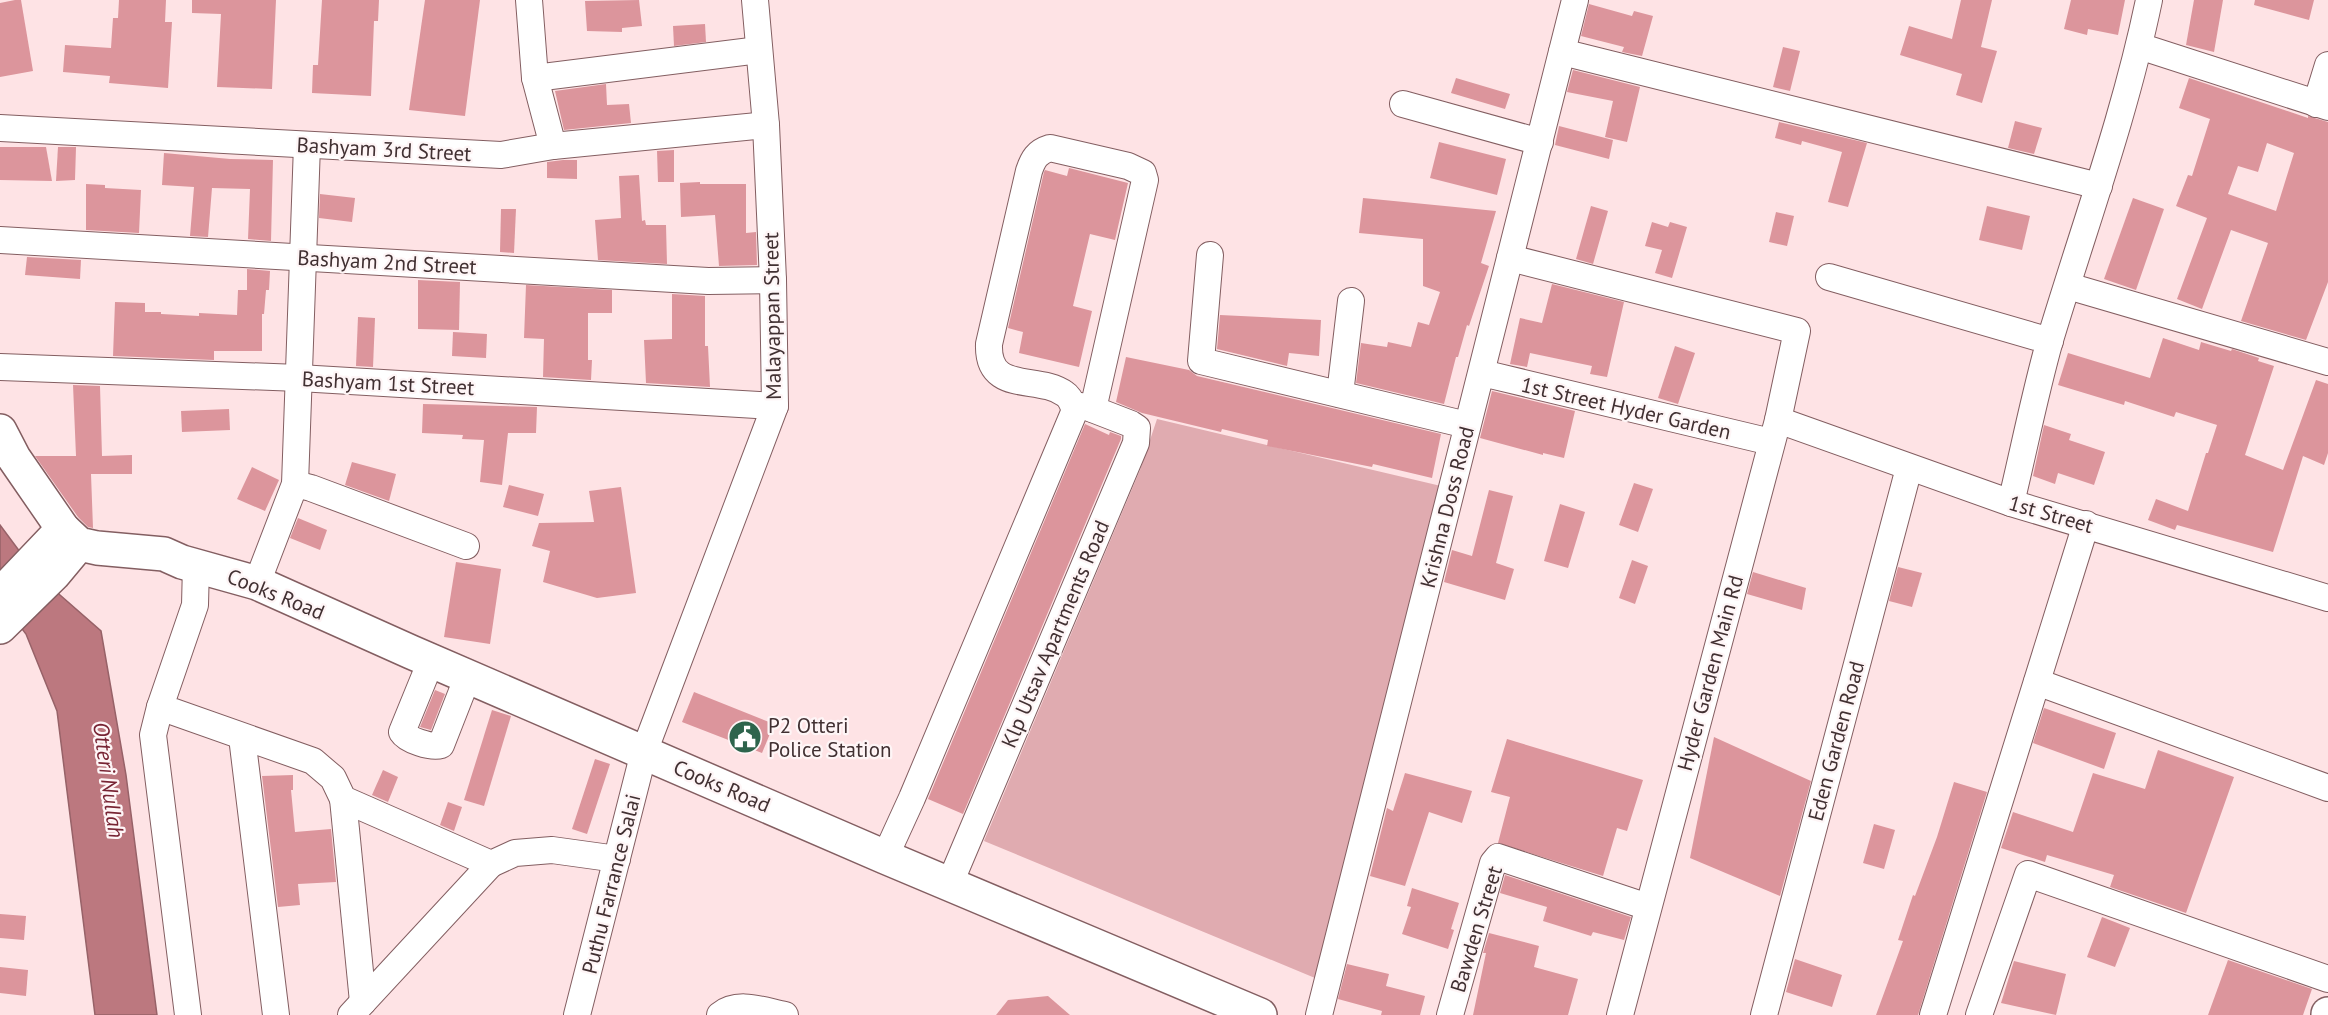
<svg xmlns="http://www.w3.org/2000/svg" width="2328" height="1015" font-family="'PT Sans',sans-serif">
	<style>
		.green { fill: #e0abb0 }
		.water { fill: #bc787f; stroke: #976268; stroke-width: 1.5 }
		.building { fill: #dc959c; fill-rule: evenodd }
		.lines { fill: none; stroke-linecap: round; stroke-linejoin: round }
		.minor-casing { stroke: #835e61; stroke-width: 28 }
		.major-casing { stroke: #835e61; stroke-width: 36 }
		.minor { stroke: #fff; stroke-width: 26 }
		.major { stroke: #fff; stroke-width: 33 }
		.labels { text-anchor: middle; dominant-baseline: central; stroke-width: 4.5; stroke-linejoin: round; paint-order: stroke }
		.street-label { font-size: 21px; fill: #413032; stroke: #fef5f6 }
		.poi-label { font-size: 21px; fill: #413032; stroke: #fef5f6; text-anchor: start }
		.water-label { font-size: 22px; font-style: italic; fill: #772333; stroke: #fef5f6 }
	</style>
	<rect width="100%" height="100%" fill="#fee3e5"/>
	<path class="green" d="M1157 419 1441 486 1315 978 984 841 1140 470Z"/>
	<path class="water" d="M0 525 23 556 60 595 101 631 126 775 157 1015H95L57 711 26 634 0 600Z"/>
	<g class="building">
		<path d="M15 0H21L33 71 0 77V3Z"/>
		<path d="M119 0H166L165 22H172L168 88 109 83 110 76 63 72 65 45 111 48 113 18H118Z"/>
		<path d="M192 0H276L272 89 217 87 221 14 192 13Z"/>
		<path d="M322 0H379L378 21H374L371 96 312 93 313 65H318Z"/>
		<path d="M425 0H480L465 116 409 110Z"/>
		<path d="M639 0 642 26 622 28V32L587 31 585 1Z"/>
		<path d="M1961 0H1992L1981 47 1997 51 1982 103 1956 95 1962 74 1900 55 1909 26 1952 39Z"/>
		<path d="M2071 0H2125L2118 35 2088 29 2087 35 2064 29Z"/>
		<path d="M2194 0H2223L2214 52 2186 45Z"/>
		<path d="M2255 0H2314L2309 20 2254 5Z"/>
		<path d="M1589 4 1632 16 1634 11 1653 16 1642 56 1622 52 1624 47 1581 36Z"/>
		<path d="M705 24 706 42 674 46 673 26Z"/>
		<path d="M1783 47 1800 51 1790 91 1773 87Z"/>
		<path d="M1573 70 1640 87 1627 142 1605 137 1613 101 1567 92Z"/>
		<path d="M1456 78 1510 94 1505 109 1451 93Z"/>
		<path d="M2189 78 2308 118V116L2328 122V282L2306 340 2241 321 2268 243 2231 230 2202 309 2177 299 2207 218 2176 206 2188 175 2192 176 2210 119 2179 108ZM2267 143 2294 153 2276 211 2228 194 2238 166 2258 172Z"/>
		<path d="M606 84 607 105 629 104 631 123 564 130 555 91Z"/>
		<path d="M2015 121 2042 128 2034 154 2008 148Z"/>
		<path d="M1779 122 1867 143 1848 207 1828 202 1842 152 1802 141 1801 145 1775 138Z"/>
		<path d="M1559 126 1613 140 1609 159 1555 145Z"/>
		<path d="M1439 142 1506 159 1497 195 1430 178Z"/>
		<path d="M0 147H46L52 181 0 180Z"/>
		<path d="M58 147H76L75 180 56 181Z"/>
		<path d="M674 150V182H658L657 151Z"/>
		<path d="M164 153 230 159 273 160 271 241 248 239 250 189 212 188 208 237 190 236 194 187 162 185Z"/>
		<path d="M563 160H577V179L547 178V162Z"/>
		<path d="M1069 168 1128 183 1115 240 1090 234 1073 306 1092 311 1079 367 1019 353 1023 332 1008 328 1044 172 1045 170 1067 176Z"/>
		<path d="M639 175 642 221 645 220 646 225H666L667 264 598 260 595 220 621 218 619 176Z"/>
		<path d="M700 182V184H746V233L756 232 757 265 719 266 715 215 681 217 680 183Z"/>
		<path d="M86 184 105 185V188L141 190 139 233 86 230Z"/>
		<path d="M320 194 355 198 352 222 319 218Z"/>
		<path d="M1363 198 1496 211 1481 263 1489 266 1469 326 1467 325 1458 357H1456L1444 404 1356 383 1361 343 1387 347 1388 342 1411 347 1418 322 1429 325 1440 292 1423 286V239L1359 233Z"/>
		<path d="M2133 198 2164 209 2136 290 2104 279Z"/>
		<path d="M1591 206 1608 211 1593 264 1576 259Z"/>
		<path d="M1987 206 2030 216 2022 250 1979 240Z"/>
		<path d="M501 209H516L514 253 500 252Z"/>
		<path d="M1776 212 1794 216 1787 246 1769 242Z"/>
		<path d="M1652 222 1668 227 1670 222 1687 227 1672 278 1655 273 1662 250 1645 246Z"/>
		<path d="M27 257 81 260 80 279 25 275Z"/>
		<path d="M247 269 270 271 269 290H266L264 314H262V351H214V360L113 356 115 302 145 303V312H161V314L199 316V313L237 315 238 290H247Z"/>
		<path d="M418 280 460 282 459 330 418 329Z"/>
		<path d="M1552 284 1624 302 1607 377 1590 374 1592 366 1530 353 1527 367 1510 364 1520 318 1542 323Z"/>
		<path d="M526 285 612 290V313H588V360H592L591 380 543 377 544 339 524 338Z"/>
		<path d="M672 294 705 296V346H708L710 387 646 383 644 340 672 339Z"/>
		<path d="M1220 315 1321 320 1319 356 1289 353 1287 366 1217 349Z"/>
		<path d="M358 317 375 318 373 367 356 366Z"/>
		<path d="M453 332 487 334 486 358 452 356Z"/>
		<path d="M2163 338 2199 350 2201 342 2231 351 2232 349 2259 358 2258 361 2274 366 2245 455 2283 470 2316 380 2328 384V453L2324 465 2303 456 2273 552 2177 525 2175 530 2148 520 2156 499 2188 511 2206 453H2208L2217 425 2176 412 2174 417 2125 401 2124 405 2058 385 2068 353 2150 378Z"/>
		<path d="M1675 346 1695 353 1678 404 1658 398Z"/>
		<path d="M1126 357 1189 370 1197 376 1441 434 1432 478 1373 464 1372 467 1267 446 1268 440 1222 429 1221 432 1142 413 1116 402Z"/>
		<path d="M73 385 100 386 102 456 132 455V474H91L93 528 88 527 78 517 35 456H76Z"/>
		<path d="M1492 391 1575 411 1564 458 1543 453V455L1480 438Z"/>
		<path d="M423 404 537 407 536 433H508L502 485 480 482 484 440 462 439 463 435 422 433Z"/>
		<path d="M229 409 230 430 182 432 181 411Z"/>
		<path d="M1085 424 1109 435 1110 432 1121 436V439L963 814 928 799Z"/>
		<path d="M2044 425 2071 434 2069 440 2105 452 2094 485 2058 473 2055 484 2033 476Z"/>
		<path d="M352 462 396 474 389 501 345 485Z"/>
		<path d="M252 467 279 480 265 511 237 499Z"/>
		<path d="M1634 483 1653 489 1638 532 1619 525Z"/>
		<path d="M509 485 544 494 538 516 503 507Z"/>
		<path d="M621 487 636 593 597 598 543 582 550 551 532 546 539 523 594 522 589 491Z"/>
		<path d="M1489 490 1513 496 1496 563 1514 569 1505 600 1444 582 1452 550 1472 556Z"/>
		<path d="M1560 504 1585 512 1568 568 1544 561Z"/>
		<path d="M298 518 327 530 320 550 290 538Z"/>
		<path d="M1632 560 1648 566 1635 604 1619 598Z"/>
		<path d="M456 562 501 569 490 644 444 637Z"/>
		<path d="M1898 567 1922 573 1912 607 1889 601Z"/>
		<path d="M1753 572 1806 588 1802 610 1747 594Z"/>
		<path d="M435 690 445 694 431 730 420 727Z"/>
		<path d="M694 692 774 724 762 753 682 722Z"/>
		<path d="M2044 708 2116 733 2104 769 2033 743Z"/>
		<path d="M492 710 511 716 484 806 464 800Z"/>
		<path d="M1714 737 1811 781 1780 896 1690 858Z"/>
		<path d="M1507 739 1643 780 1627 831 1617 828 1603 876 1498 843 1510 797 1491 792Z"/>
		<path d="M2158 750 2234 777 2186 913 2110 887 2114 875 2047 855 2045 862 2001 848 2013 812 2073 832 2093 773 2145 789Z"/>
		<path d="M595 759 610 764 587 834 572 829Z"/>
		<path d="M383 770 398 777 388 802 372 795Z"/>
		<path d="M1405 773 1472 791 1462 823 1429 812 1405 886 1370 876 1387 808 1393 811Z"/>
		<path d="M293 775V790H291L295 832 331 829 336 882 298 884 300 905 278 907 262 776Z"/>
		<path d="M1954 782 1987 792 1918 1015H1876L1903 941 1898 940 1913 895 1915 896 1937 837Z"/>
		<path d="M448 802 462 807 454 831 440 825Z"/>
		<path d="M1874 824 1895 830 1884 869 1863 863Z"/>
		<path d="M1505 875 1631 917 1624 940 1593 932 1591 936 1543 921 1547 907 1500 893Z"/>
		<path d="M1412 888 1459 903 1451 929 1454 930 1448 949 1402 934 1411 907 1407 906Z"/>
		<path d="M0 914 26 916 24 940 0 938Z"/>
		<path d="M2102 917 2130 928 2115 967 2087 957Z"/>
		<path d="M1489 933 1539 946 1534 967 1578 979 1568 1015H1473L1486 953H1483Z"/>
		<path d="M1795 959 1842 975 1832 1007 1786 992Z"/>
		<path d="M2228 960 2312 989 2303 1015H2208Z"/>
		<path d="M2014 961 2066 974 2056 1015 2001 1003Z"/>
		<path d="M1347 964 1389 974 1386 986 1425 996 1420 1015H1381L1382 1011 1338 999Z"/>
		<path d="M0 967 28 970 26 996 0 993Z"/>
		<path d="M1048 996 1070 1015H996L1008 1000Z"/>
	</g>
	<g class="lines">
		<g class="minor-casing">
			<g id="minor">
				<path d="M529 0 535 78 553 146"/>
				<path d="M2139 46 2328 107"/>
				<path d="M1562 52 2099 186"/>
				<path d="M535 78 759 50"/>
				<path d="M1403 104 1540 142"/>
				<path d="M2316 104 2328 65"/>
				<path d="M0 128 501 155 553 146 766 125"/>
				<path d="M0 240 708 281 773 280"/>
				<path d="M1210 255 1201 361 1467 425"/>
				<path d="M1510 258 1797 331 1778 420 1620 1015"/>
				<path d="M1829 277 2050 341"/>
				<path d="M2068 286 2328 362"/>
				<path d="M0 367 299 378 775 406"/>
				<path d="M1482 373 1771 442"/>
				<path d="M1340 394 1351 301"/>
				<path d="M1075 410C1073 405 1070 397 1065 394 1038 374 987 395 989 344L1029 171C1033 159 1037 152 1050 148L1128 166 1143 173 1145 180 1093 409"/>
				<path d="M1778 420 2011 503 2328 598"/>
				<path d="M295 484 311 488 466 546"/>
				<path d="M2011 503C2024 449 2035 393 2050 340 2084 227 2125 116 2149 0"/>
				<path d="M196 565 195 605 160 707 313 761 333 778 343 799 491 864 515 853 552 850 617 859"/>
				<path d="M257 583 295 484 307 145"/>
				<path d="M431 661 402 732C407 740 431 748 441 745L468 676"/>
				<path d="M2037 682 2328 788"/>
				<path d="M160 707 153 735 188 1015"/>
				<path d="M242 737 276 1015"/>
				<path d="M343 799 363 1002"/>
				<path d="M885 857 912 798 1075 410 1081 406 1087 407 1131 424 1137 428 1136 443 950 883"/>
				<path d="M351 1015 491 864"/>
				<path d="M577 1015 644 752 775 406 773 280 766 125 755 0"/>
				<path d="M720 1015C738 1000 764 1011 785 1015"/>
				<path d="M1319 1015 1575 0"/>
				<path d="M1450 1015 1493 863 1498 857 1648 907"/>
				<path d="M1764 1015 1909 468"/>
				<path d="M1933 1015 2086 524"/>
				<path d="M1979 1015 2028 874 2328 979"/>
			</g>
		</g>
		<g class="major-casing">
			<g id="major">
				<path d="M0 431 14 458 63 529 79 544 97 548 164 554 182 562 257 583 411 652 885 857 1260 1015"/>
				<path d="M0 595 63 529"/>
				<path d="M0 627 54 574 79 544"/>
				<path d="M2328 1015V1014"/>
			</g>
		</g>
		<use href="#minor" class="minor"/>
		<use href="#major" class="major"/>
	</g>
	<defs>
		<g id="civic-disc" transform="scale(1.725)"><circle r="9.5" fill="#2d644c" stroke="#fef5f6"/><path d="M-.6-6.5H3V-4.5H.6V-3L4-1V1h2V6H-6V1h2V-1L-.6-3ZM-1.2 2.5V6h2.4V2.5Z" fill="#fff"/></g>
	</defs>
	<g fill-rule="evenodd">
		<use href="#civic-disc" x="745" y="737"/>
	</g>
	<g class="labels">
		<g class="street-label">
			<text transform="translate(384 149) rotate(3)">Bashyam 3rd Street</text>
			<text transform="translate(387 262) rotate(3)">Bashyam 2nd Street</text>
			<text transform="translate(772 316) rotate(-91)">Malayappan Street</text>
			<text transform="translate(388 383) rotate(3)">Bashyam 1st Street</text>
			<text transform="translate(1626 408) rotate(13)">1st Street Hyder Garden</text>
			<text transform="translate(1447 507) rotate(-76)">Krishna Doss Road</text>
			<text transform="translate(2051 514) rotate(16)">1st Street</text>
			<text transform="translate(276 594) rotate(22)">Cooks Road</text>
			<text transform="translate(1055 634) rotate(-67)">Klp Utsav Apartments Road</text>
			<text transform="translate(1710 673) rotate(-75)">Hyder Garden Main Rd</text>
			<text transform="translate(1836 741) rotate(-75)">Eden Garden Road</text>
			<text transform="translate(722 786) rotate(23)">Cooks Road</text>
			<text transform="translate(611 884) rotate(-76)">Puthu Farrance Salai</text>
			<text transform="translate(1476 929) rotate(-73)">Bawden Street</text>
		</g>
		<g class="poi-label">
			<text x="768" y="725">P2 Otteri<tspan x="768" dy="24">Police Station</tspan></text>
		</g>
		<g class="water-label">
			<text transform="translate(109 780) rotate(82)">Otteri Nullah</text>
		</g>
	</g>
</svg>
